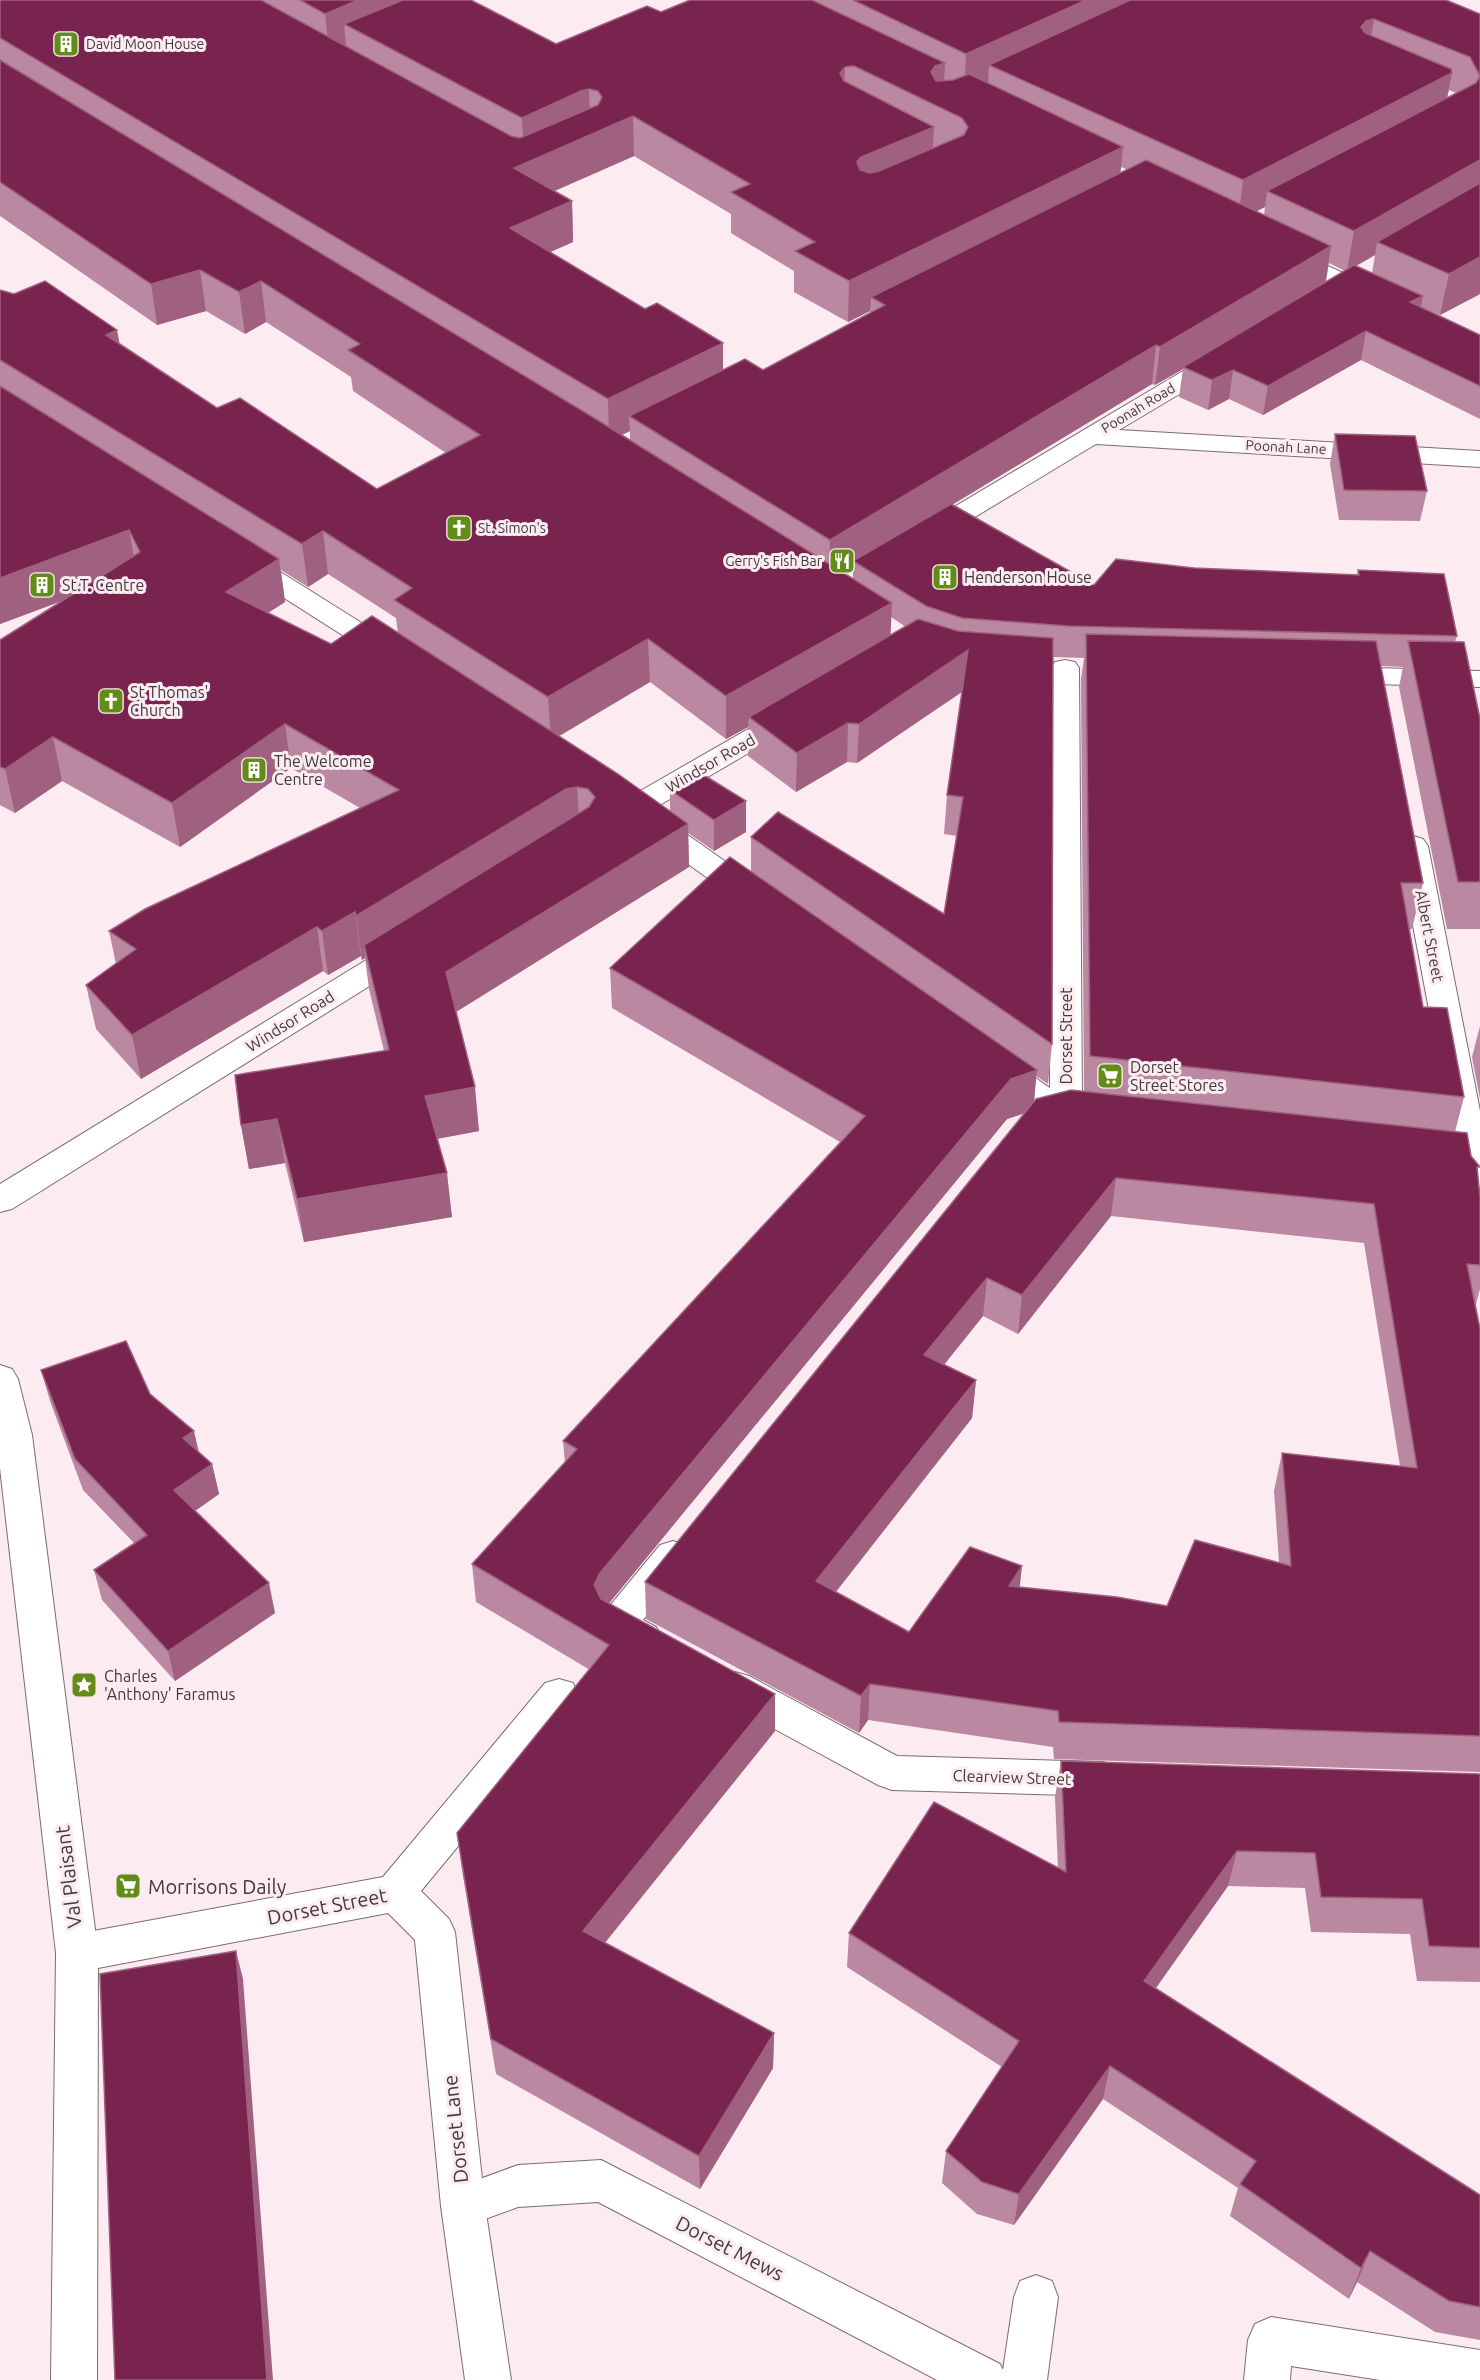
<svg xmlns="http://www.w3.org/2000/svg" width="1480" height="2380" font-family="Ubuntu,sans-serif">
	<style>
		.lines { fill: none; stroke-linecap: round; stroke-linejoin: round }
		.lane-casing { stroke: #7b6c72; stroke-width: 2 }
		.street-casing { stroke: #7b6c72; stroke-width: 2 }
		.secondary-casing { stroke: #7b6c72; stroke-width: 2 }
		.lane { fill: #fff; fill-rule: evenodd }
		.street { fill: #fff; fill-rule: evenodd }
		.secondary { fill: #fff; fill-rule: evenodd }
		.wall { fill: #ba88a0; fill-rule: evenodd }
		.shaded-wall { fill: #a0607f }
		.building { fill: #78244e; stroke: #a0607f; stroke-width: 1.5; fill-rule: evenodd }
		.labels { text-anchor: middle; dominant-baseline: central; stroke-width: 6; stroke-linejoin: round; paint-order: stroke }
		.far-poi-label { font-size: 14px; fill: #413a3d; stroke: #fdebf2; text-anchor: start }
		.far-street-label { font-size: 14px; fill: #413a3d; stroke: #fdebf2 }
		.poi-label { font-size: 16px; fill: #413a3d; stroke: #fdebf2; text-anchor: start }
		.street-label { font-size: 16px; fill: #413a3d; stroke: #fdebf2 }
		.near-street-label { font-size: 20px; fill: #413a3d; stroke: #fdebf2 }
		.near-poi-label { font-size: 20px; fill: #413a3d; stroke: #fdebf2; text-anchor: start }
	</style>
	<rect width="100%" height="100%" fill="#fdebf2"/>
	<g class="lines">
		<g class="lane-casing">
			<path id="lane" d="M601 2160 1000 2364 1003 2370 1014 2297 1020 2281 1036 2275 1052 2281 1058 2297 1047 2380H937L598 2202 518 2207 463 2227 447 2221 441 2206 447 2191 518 2165Z"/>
		</g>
		<g class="street-casing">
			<g id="street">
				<path d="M1286 247 1383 291 1387 296 1383 301 1375 303 1367 301 1278 259 1275 254 1278 249Z"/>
				<path d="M1219 353 1228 355 1231 360 1228 365 1119 430 1480 451V467L1096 444 935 541 926 543 917 541 913 535 917 529 1210 355Z"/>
				<path d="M246 554 255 556 400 647 404 653 400 659 390 661 380 659 237 568 233 562 237 556Z"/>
				<path d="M1065 660 1075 662 1079 668 1082 1105 1093 1108 1098 1116 1093 1124C1084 1127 1078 1125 1068 1126 1053 1126 1049 1134 1033 1129L1028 1121 1033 1113 1038 1111 986 1077 981 1069 986 1061C1009 1054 1031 1076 1050 1088L1051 668 1055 662Z"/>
				<path d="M1338 667 1480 671V687L1338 683 1328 681 1324 675 1328 669Z"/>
				<path d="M788 709 798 712 802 718 798 724 641 816 631 818 621 816 617 809 621 802 778 712Z"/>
				<path d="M652 815 662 817 763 888 767 895 763 902 752 905 741 902 642 831 637 824 642 817Z"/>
				<path d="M1413 836 1423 839 1428 846 1480 1111V1206L1468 1203 1463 1194 1459 1171 1419 1164 1415 1156 1419 1148 1431 1144 1455 1147 1398 846 1403 839Z"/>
				<path d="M405 940 416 943 420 950 416 957 12 1209 0 1212V1184L394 943Z"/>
				<path d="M673 1541 686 1545 691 1556 686 1567 643 1620 656 1627 662 1638 656 1649 643 1654 604 1635 598 1624 604 1613 660 1545Z"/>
				<path d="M735 1672 749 1676 897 1756 1103 1762 1117 1767 1123 1779 1117 1791 1103 1796 892 1790 878 1785 721 1700 716 1688 721 1676Z"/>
				<path d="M559 1679 573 1683 578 1695 573 1707 421 1891 449 1919 455 1932 485 2206 511 2380H465L441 2206 415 1940 388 1913 77 1972 62 1966 56 1953 62 1940 77 1934 383 1877 545 1683Z"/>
				<path d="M1271 2317 1480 2350V2380H1380L1291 2366 1290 2380H1244L1248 2340 1255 2324Z"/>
			</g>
		</g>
		<g class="secondary-casing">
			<path id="secondary" d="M0 1365 12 1369 18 1379 32 1435 98 1953 97 2380H51L56 1953 0 1468Z"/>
		</g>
		<use href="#lane" class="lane"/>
		<use href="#street" class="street"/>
		<use href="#secondary" class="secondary"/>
	</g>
	<g class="wall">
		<path d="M0 0H471L556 44 661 12 690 0H1446L1480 14V294L1440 315 1421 307 1480 335V419L1361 360 1263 415 1229 399 1208 410 1179 397 1183 369 1155 385 1152 384 953 504 1094 585 1194 568 1357 575 1358 570 1457 636 1455 642 1480 719V929H1447L1399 687 1403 667 1381 666 1423 883 1412 929H1409L1423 1007 1464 1097 1455 1132 1471 1156 1478 1175 1480 1197V1289L1476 1304H1475L1480 1329V1772L1054 1759 1053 1747 868 1720 859 1733 646 1619 645 1582 1026 1113 1007 1119 609 1603 775 1731 605 1943 774 2033 773 2068 700 2189 496 2074 462 1870 457 1833 590 1670 476 1602 472 1564 565 1463 563 1441 840 1142 612 1008 610 968 751 871V837L944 914 957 836 944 834 947 795 962 692 857 763 847 762 796 792 748 756V727L726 739 650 682 558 736 670 811V790L746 801V832L714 851 688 833 689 867 456 1012 479 1131 437 1139 452 1217 304 1242 285 1163 249 1169 241 1125 384 1051 369 989 365 958 362 960 361 956 328 975 323 971 141 1079 96 1029 86 985 116 964 109 931 360 808 291 768 180 847 62 781 15 813 0 805V640L64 600 0 624V290L120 344 217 408 377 489 446 453 353 391 351 377 266 322 245 334 206 311 157 325 0 216ZM1449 90 1456 93 1447 98ZM634 156 731 214V233L794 271V292L848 322 870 311V313L763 370H723L645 309 550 252 573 242 572 201 554 191ZM1121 167 1128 170 1120 173ZM1265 207 1264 215 1256 211ZM1375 255 1372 273 1356 266 1363 262ZM1329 263 1345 271 1326 282ZM630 431V440L622 435ZM853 565V579L842 572ZM281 570 308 587 328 574 396 618 398 633 331 644 268 613 285 602ZM891 617 906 627 890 636ZM1053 657 1084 658 1081 679 1084 1091 1034 1103 1036 1076 1048 1084 1052 1044ZM1111 1216 1364 1243 1400 1466 1282 1453 1274 1491 1279 1562 1167 1606 1020 1587 909 1632 836 1592 972 1418 976 1380 944 1365 983 1316 1018 1334Z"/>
		<path d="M1335 434 1427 491 1420 521 1339 520 1330 464Z"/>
		<path d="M1480 1026V1099L1472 1057Z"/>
		<path d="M41 1370 150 1394 199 1452 212 1464 219 1494 195 1511 275 1613 175 1681 102 1600 94 1570 134 1543 83 1490 50 1401Z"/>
		<path d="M1061 1761 1480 1774V1982L1417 1981 1410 1934 1311 1932 1305 1888 1228 1886 1155 1988 1480 2195V2340L1435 2332 1357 2282 1349 2299 1230 2216 1238 2188 1103 2099 1014 2225 977 2214 942 2183 946 2151 1002 2067 847 1967 849 1933 1058 1869 1055 1797Z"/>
	</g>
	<g class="shaded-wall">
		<path d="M358 0H454L344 24 346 45 329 52 325 14Z"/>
		<path d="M1086 0H1167L989 65 988 83 964 94 966 54Z"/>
		<path d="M1374 19 1368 58 1361 27 1366 21Z"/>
		<path d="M945 63 943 103 931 72 935 66Z"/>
		<path d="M845 67 844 107 840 73Z"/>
		<path d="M1452 73 1444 113 1267 191 1265 207 1238 221 1243 180Z"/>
		<path d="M589 89 590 129 524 157 522 118 581 91Z"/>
		<path d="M633 116 634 156 516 208 514 168Z"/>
		<path d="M934 127 932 167 860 197 857 162 861 157Z"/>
		<path d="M1123 147 1119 187 871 297 870 311 848 322 849 281Z"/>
		<path d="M1480 160V198L1377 242 1375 255 1347 271 1354 231Z"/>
		<path d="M572 201 573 242 512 269 510 228Z"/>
		<path d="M1331 246 1325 284 1183 367V369L1155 385 1160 347Z"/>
		<path d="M1480 257V294L1440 315 1449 274Z"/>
		<path d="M200 270 206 311 157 325 151 284Z"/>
		<path d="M261 281 266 322 245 334 239 292Z"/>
		<path d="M1423 296 1417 326 1410 302Z"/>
		<path d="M117 330 125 371 106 335Z"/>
		<path d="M1366 331 1361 360 1263 415 1268 386Z"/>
		<path d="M723 343V384L629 416 630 431 609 441 608 399Z"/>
		<path d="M1156 345 1152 384 856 563 853 561V565L829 579 830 540Z"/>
		<path d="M1233 370 1229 399 1208 410 1212 380Z"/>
		<path d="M129 530 137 573 0 624V578Z"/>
		<path d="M323 531 328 574 308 587 302 544Z"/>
		<path d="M279 559 285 602 233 635 226 592Z"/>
		<path d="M892 603 890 646 749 717 748 727 726 739V696Z"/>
		<path d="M648 639 650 682 551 741 548 697Z"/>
		<path d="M968 650 966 689 857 763 859 724Z"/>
		<path d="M848 723 847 762 796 792 797 753Z"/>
		<path d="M285 724 291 768 180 847 172 803Z"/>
		<path d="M53 737 62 781 15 813 5 769Z"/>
		<path d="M577 787 580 831 364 945 365 958 362 960 356 916 566 789Z"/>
		<path d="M746 801V832L714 851V820Z"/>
		<path d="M688 824 689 867 451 1015 446 972Z"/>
		<path d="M355 912 361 956 328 975 322 931Z"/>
		<path d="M317 927 323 971 141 1079 132 1035Z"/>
		<path d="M1037 1070 1033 1110 1007 1119 602 1612 594 1585 600 1573 1011 1079Z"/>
		<path d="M475 1087 479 1131 430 1140 425 1096Z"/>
		<path d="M277 1119 285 1163 249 1169 241 1125Z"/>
		<path d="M447 1173 452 1217 304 1242 297 1199Z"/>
		<path d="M1116 1178 1111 1216 1018 1334 1022 1295Z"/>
		<path d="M987 1278 983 1316 921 1393 924 1355Z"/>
		<path d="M976 1380 972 1418 815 1618 816 1581Z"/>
		<path d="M194 1431 201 1462 183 1438Z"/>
		<path d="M212 1464 219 1494 182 1520 174 1490Z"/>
		<path d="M1022 1566 1018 1603 1009 1586Z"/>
		<path d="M269 1583 275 1613 175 1681 168 1651Z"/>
		<path d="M870 1684 868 1720 859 1733 861 1696Z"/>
		<path d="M775 1694V1731L586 1966 583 1931Z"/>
		<path d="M1237 1851 1228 1886 1137 2015 1144 1981Z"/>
		<path d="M236 1951 243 1979 273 2380H267Z"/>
		<path d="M774 2033 773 2068 700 2189 699 2156Z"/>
		<path d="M1110 2066 1103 2099 1014 2225 1019 2194Z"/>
		<path d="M1370 2251 1357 2282 1349 2299 1361 2268Z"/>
	</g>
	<g class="building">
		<path d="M0 0H261L511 136 520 138 598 105 602 97 598 91 589 89 581 91 522 118 344 24 403 0H471L556 44 647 6 661 12 690 0H812L945 63 935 66 931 72 936 81 953 80 969 74 1123 147 849 281 795 251 815 242 731 192 750 184 633 116 514 168 572 201 510 228 645 309 657 303 723 343 608 399 0 38ZM854 66 962 118 968 127 964 135 879 171 870 173 860 170 857 162 861 157 934 127 844 81 840 73 845 67Z"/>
		<path d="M300 0H358L325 14Z"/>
		<path d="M853 0H1086L966 54Z"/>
		<path d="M1130 0H1446L1480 14V160L1354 231 1267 191 1476 83 1480 76 1470 57 1374 19 1366 21 1361 27 1365 33 1451 69 1452 73 1243 180 989 65Z"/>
		<path d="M0 60 596 419 892 603 726 696 648 639 548 697 394 600 412 588 323 531 302 544 0 360V290L14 294 45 281 117 330 106 335 217 408 240 398 377 489 480 435 348 350 360 344 261 281 239 292 200 270 151 284 0 182Z"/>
		<path d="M1146 160 1331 246 1160 347 1156 345 830 540 629 416 745 359 763 370 885 305 871 297Z"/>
		<path d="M1480 183V257L1449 274 1377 242Z"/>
		<path d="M1354 265 1423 296 1410 302 1480 335V386L1366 331 1268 386 1233 370 1212 380 1183 367Z"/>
		<path d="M0 386 279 559 226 592 331 644 372 616 618 774 688 824 446 972 475 1087 425 1096 447 1173 297 1199 277 1119 241 1125 235 1075 389 1050 364 945 589 807 595 797 588 789 577 787 566 789 356 916 355 912 322 931 317 927 132 1035 86 985 136 949 109 931 145 909 399 790 285 724 172 803 53 737 5 769 0 767V640L140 552 129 530 0 578Z"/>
		<path d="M1335 434 1415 436 1427 491 1344 490Z"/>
		<path d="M951 504 1094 585 1116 559 1194 568 1359 575 1358 570 1444 574 1457 636 1068 626 962 618 926 606 853 561Z"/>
		<path d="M918 619 958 631 1053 638 1052 1044 751 837 778 812 944 914 963 797 947 795 968 650 859 724 848 723 797 753 749 717Z"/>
		<path d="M1086 634 1376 641 1423 883H1401L1423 1007 1447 1008 1464 1097 1090 1056Z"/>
		<path d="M1408 641 1464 642 1480 719V882H1458Z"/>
		<path d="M699 772 746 801 714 820 670 790Z"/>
		<path d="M730 857 1037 1070 1011 1079 600 1573 594 1585 601 1599 775 1694 583 1931 774 2033 699 2156 491 2039 457 1833 609 1645 472 1564 577 1449 563 1441 865 1116 610 968Z"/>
		<path d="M1071 1090 1467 1133 1471 1156 1480 1167H1477L1480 1197V1265L1467 1264 1480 1329V1736L1059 1722 1058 1711 870 1684 861 1696 645 1582 1036 1099ZM1116 1178 1374 1204 1417 1468 1282 1453 1291 1566 1195 1540 1167 1606 1117 1597 1009 1586 1022 1566 970 1547 909 1632 816 1581 976 1380 924 1355 987 1278 1022 1295Z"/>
		<path d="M126 1341 150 1394 194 1431 183 1438 212 1464 174 1490 269 1583 168 1651 94 1570 147 1535 75 1459 41 1370Z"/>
		<path d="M1061 1761 1480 1774V1948L1429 1946 1422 1899 1321 1897 1315 1853 1237 1851 1144 1981 1480 2195V2307L1449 2301 1370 2251 1361 2268 1240 2184 1256 2161 1110 2066 1019 2194 982 2182 946 2151 1019 2041 849 1933 934 1802 1066 1872Z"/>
		<path d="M236 1951 267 2380H115L100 1974Z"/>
	</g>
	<defs>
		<g id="building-square" transform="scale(1.35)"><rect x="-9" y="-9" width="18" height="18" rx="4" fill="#638b18" stroke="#fdebf2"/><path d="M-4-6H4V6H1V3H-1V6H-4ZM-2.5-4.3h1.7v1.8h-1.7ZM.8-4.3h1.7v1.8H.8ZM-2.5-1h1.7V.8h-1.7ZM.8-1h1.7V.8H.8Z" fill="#fff"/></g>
		<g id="church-square" transform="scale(1.35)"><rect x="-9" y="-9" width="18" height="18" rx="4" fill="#638b18" stroke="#fdebf2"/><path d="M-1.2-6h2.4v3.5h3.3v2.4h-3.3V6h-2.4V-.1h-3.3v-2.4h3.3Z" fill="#fff"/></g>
		<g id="restaurant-square" transform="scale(1.35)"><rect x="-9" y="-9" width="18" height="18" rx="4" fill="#638b18" stroke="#fdebf2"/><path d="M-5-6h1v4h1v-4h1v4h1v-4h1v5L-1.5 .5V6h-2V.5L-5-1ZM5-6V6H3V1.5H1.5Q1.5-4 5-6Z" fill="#fff"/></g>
		<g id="supermarket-square" transform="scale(1.35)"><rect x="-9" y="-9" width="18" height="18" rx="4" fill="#638b18" stroke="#fdebf2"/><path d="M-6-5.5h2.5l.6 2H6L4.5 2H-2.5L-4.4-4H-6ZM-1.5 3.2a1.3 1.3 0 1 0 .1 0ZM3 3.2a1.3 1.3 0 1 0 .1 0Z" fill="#fff"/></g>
		<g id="sight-square" transform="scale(1.35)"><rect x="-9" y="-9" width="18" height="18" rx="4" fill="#638b18" stroke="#fdebf2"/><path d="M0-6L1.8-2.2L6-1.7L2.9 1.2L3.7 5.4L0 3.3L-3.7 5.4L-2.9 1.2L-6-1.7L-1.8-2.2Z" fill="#fff"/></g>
	</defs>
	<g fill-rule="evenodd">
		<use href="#building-square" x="66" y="44"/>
		<use href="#church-square" x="459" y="528"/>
		<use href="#restaurant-square" x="842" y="561"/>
		<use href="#building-square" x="945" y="577"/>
		<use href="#building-square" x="42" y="585"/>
		<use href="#church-square" x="111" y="701"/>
		<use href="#building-square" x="254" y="770"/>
		<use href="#supermarket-square" x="1110" y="1076"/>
		<use href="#sight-square" x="84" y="1685"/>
		<use href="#supermarket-square" x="128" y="1886"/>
	</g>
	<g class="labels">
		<g class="far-poi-label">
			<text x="86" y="44">David Moon House</text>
			<text x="478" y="528">St. Simon's</text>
			<text x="822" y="561" text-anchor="end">Gerry's Fish Bar</text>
		</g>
		<g class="far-street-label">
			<text transform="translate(1138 408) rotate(-31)">Poonah Road</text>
			<text transform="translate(1286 447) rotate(3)">Poonah Lane</text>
		</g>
		<g class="poi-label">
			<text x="964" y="577">Henderson House</text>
			<text x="62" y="585">St.T. Centre</text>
			<text x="130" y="692">St Thomas'<tspan x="130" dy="18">Church</tspan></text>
			<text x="274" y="761">The Welcome<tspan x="274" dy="18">Centre</tspan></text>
			<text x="1130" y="1067">Dorset<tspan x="1130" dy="18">Street Stores</tspan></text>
			<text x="104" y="1676">Charles<tspan x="104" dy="18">'Anthony' Faramus</tspan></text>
		</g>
		<g class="street-label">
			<text transform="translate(710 763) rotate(-30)">Windsor Road</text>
			<text transform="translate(1430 936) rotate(79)">Albert Street</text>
			<text transform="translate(290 1021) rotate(-32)">Windsor Road</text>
			<text transform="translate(1066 1036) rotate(-90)">Dorset Street</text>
			<text transform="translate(1012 1777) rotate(2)">Clearview Street</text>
		</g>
		<g class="near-street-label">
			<text transform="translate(68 1877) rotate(-97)">Val Plaisant</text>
			<text transform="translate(327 1906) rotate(-11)">Dorset Street</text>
			<text transform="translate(455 2129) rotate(-96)">Dorset Lane</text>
			<text transform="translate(730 2248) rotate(27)">Dorset Mews</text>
		</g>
		<g class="near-poi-label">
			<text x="148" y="1886">Morrisons Daily</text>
		</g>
	</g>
</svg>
